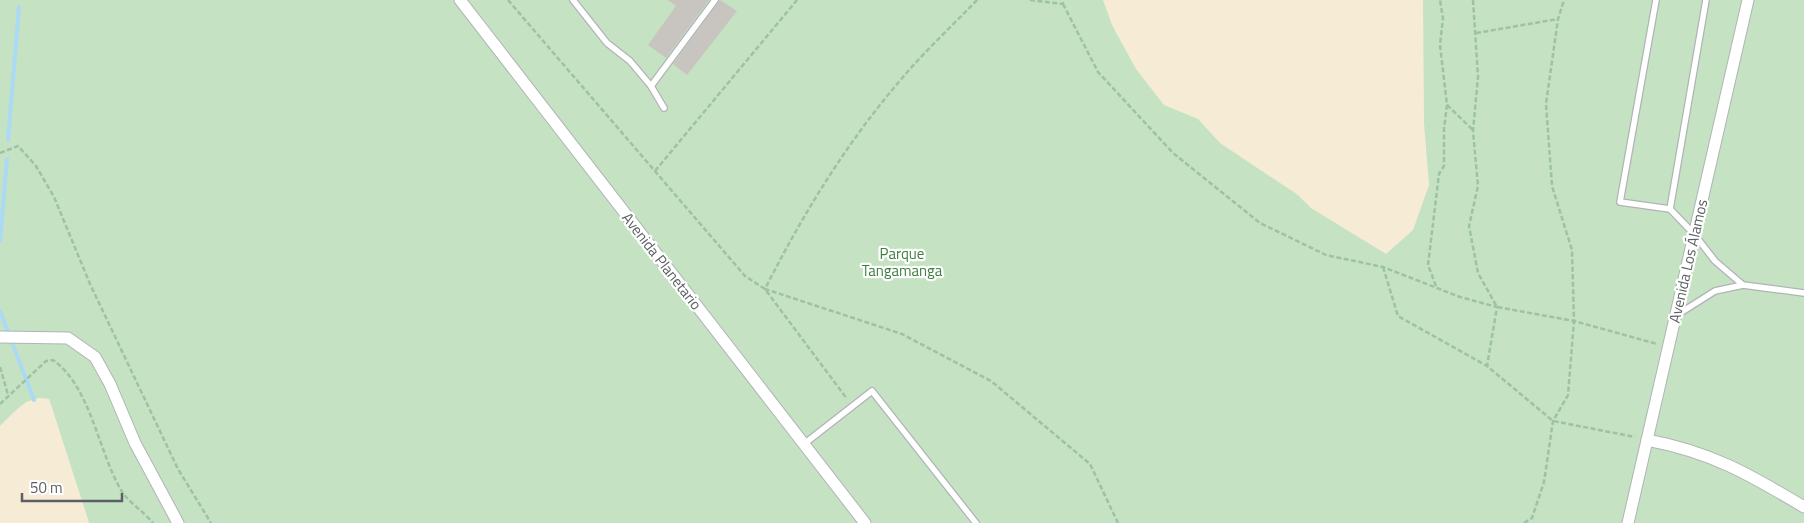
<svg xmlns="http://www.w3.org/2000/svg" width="1804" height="523" font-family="'Titillium Web',sans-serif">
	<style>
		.green { fill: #c5e2c3 }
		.sand { fill: #f6ecd6 }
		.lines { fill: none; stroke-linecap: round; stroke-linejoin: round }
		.stream { stroke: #abdaf5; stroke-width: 4 }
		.building { fill: #c8c5c0 }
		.lane-casing { stroke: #b1b4b7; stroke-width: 8 }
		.street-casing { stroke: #b1b4b7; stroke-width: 13 }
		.path { stroke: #9dc2a5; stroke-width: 2.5; stroke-dasharray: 5 2.5; stroke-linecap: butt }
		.lane { stroke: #fff; stroke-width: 5.5 }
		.street { stroke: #fff; stroke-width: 11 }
		.labels { text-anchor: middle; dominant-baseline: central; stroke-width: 4.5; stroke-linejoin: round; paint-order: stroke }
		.park-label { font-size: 15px; fill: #3f7f3e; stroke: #fff }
		.street-label { font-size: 15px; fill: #5c5f63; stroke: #fff }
	</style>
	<rect width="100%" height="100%" fill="#edeae4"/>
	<path class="green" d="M0 0H1804V523H89L49 399C27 395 14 412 0 426Z"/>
	<g class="sand">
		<path d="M1103 0H1423L1424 123 1429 185 1413 230 1386 254 1311 208 1298 195 1220 143 1198 119 1164 105 1136 69 1112 25Z"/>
		<path d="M39 398 49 399 89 523H0V426L26 402Z"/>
	</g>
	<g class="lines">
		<g class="stream">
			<path d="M8 140 19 7"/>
			<path d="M0 241 7 159"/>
			<path d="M0 311 34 400"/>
		</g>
	</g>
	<g class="building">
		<path d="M668 0H709L666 58 648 45 676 6Z"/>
		<path d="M720 0 737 11 687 75 673 64Z"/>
	</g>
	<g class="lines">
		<g class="lane-casing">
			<g id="lane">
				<path d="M573 0 607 43 630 61 651 86 664 108"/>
				<path d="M1656 0 1620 202 1670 209 1694 234 1715 261 1743 285"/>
				<path d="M651 86 715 0"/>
				<path d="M1670 209 1706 0"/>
				<path d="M1677 315 1715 291 1743 285 1804 293"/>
				<path d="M804 444 872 391 976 523"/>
			</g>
		</g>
		<g class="street-casing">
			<g id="street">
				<path d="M460 0 865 523"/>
				<path d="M0 337 68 338 95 357 110 384 135 443 178 523"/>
				<path d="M1647 440C1711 452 1749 474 1804 507"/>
				<path d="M1628 523 1748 0"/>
			</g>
		</g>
		<g class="path">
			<path d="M508 0 745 276 765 289 847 399"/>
			<path d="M977 0C953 25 926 50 903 77 847 142 804 212 765 289L902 334 991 381 1090 464 1118 523"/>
			<path d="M1030 0 1063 4 1062 0"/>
			<path d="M1473 0 1478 77 1473 131 1478 186 1469 226 1478 273 1497 307 1574 321 1657 344"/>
			<path d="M1063 4 1098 72 1173 153 1260 223 1326 255 1383 267 1460 297 1497 307 1487 366"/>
			<path d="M1476 33 1558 19"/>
			<path d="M1447 105 1473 130"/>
			<path d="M0 153 18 146 36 166 54 197 90 284 178 469 211 523"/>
			<path d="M655 171 797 0"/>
			<path d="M1383 267 1398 316 1487 366 1553 421 1635 437"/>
			<path d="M1436 286 1428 265 1439 174 1444 166V129L1447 105 1440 45 1443 18 1440 0"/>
			<path d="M0 367 8 395"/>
			<path d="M0 404 46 361 53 360C91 387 98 451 121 490 126 500 144 512 153 523"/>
			<path d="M1524 523 1532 518 1544 482 1553 421 1568 395 1574 321 1572 250 1552 186 1546 104 1558 19 1564 0"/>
		</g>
		<use href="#lane" class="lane"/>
		<use href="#street" class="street"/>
	</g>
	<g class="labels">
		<g class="park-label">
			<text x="902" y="253">Parque<tspan x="902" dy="17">Tangamanga</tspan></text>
		</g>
		<g class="street-label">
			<text transform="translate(662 261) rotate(52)">Avenida Planetario</text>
			<text transform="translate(1688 261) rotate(-77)">Avenida Los Álamos</text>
		</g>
	</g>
	<path d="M22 493v8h100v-8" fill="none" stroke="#5c5f63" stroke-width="2.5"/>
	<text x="30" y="493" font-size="15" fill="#5c5f63" stroke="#ffffff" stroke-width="4" paint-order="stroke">50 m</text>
</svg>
